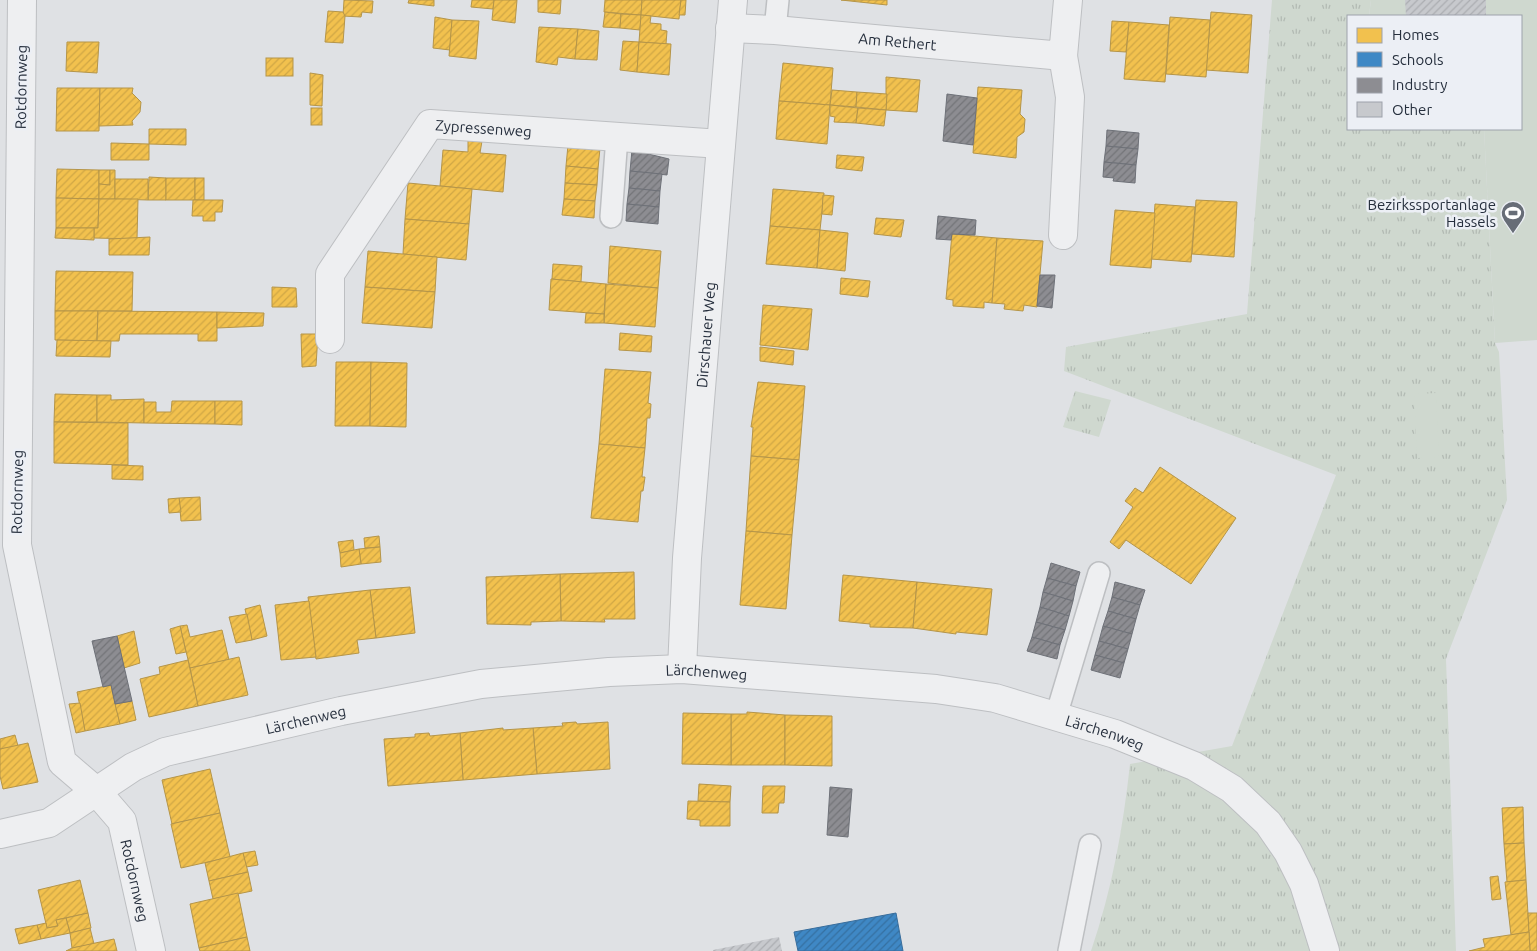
<svg xmlns="http://www.w3.org/2000/svg" width="1537" height="951" font-family="Ubuntu,sans-serif">
	<style>
		.park { fill: url(#park-tufts) }
		.pitch { fill: #cfd8cf }
		.homes { fill: url(#homes-hatch); stroke: #b59549 }
		.schools { fill: url(#schools-hatch); stroke: #386d9c }
		.industry { fill: url(#industry-hatch); stroke: #6e7178 }
		.building { fill: url(#building-hatch) }
		.lines { fill: none; stroke-linecap: round; stroke-linejoin: round }
		.lane-casing { stroke: #bdbfc2; stroke-width: 24 }
		.street-casing { stroke: #bdbfc2; stroke-width: 30 }
		.lane { stroke: #eeeff1; stroke-width: 21 }
		.street { stroke: #eeeff1; stroke-width: 28 }
		.labels { text-anchor: middle; dominant-baseline: central; stroke-width: 5; stroke-linejoin: round; paint-order: stroke }
		.street-label { font-size: 15px; fill: #262f3d; stroke: #eceff5 }
		.poi-label { font-size: 15px; fill: #262f3d; stroke: #eceff5; text-anchor: end }
	</style>
	<defs>
		<pattern id="park-tufts" width="24" height="20" patternUnits="userSpaceOnUse" patternTransform="scale(1.25)"><rect width="24" height="20" fill="#cfd8cf"/><path d="M3 7l-1-3M5 7V3M7 7l1-3M15 17l-1-3M17 17v-4M19 17l1-3" fill="none" stroke="#b2bab3"/></pattern>
		<pattern id="homes-hatch" width="6" height="6" patternUnits="userSpaceOnUse" patternTransform="scale(1.25)"><rect width="6" height="6" fill="#f2c14e"/><path d="M-1 1l2-2M0 6l6-6M5 7l2-2" fill="none" stroke="#cfa645"/></pattern>
		<pattern id="schools-hatch" width="6" height="6" patternUnits="userSpaceOnUse" patternTransform="scale(1.25)"><rect width="6" height="6" fill="#3f88c5"/><path d="M-1 1l2-2M0 6l6-6M5 7l2-2" fill="none" stroke="#3570a1"/></pattern>
		<pattern id="industry-hatch" width="6" height="6" patternUnits="userSpaceOnUse" patternTransform="scale(1.25)"><rect width="6" height="6" fill="#8d8d92"/><path d="M-1 1l2-2M0 6l6-6M5 7l2-2" fill="none" stroke="#737478"/></pattern>
		<pattern id="building-hatch" width="6" height="6" patternUnits="userSpaceOnUse" patternTransform="scale(1.25)"><rect width="6" height="6" fill="#c7c9cd"/><path d="M-1 1l2-2M0 6l6-6M5 7l2-2" fill="none" stroke="#abadb1"/></pattern>
	</defs>
	<rect width="100%" height="100%" fill="#dfe1e4"/>
	<g class="park">
		<path d="M1272 0H1371L1369 16H1348V129H1484L1495 343 1499 352 1507 500 1446 659 1456 951H1091C1112 890 1123 828 1130 764L1232 746 1336 475 1064 371 1066 347 1247 314Z"/>
		<path d="M1075 391 1111 400 1099 437 1063 427Z"/>
	</g>
	<g class="pitch">
		<path d="M1371 0H1537V340L1495 343 1484 129H1521V16H1369Z"/>
		<path d="M1436 393 1439 457 1417 458 1414 394Z"/>
	</g>
	<g class="homes">
		<path d="M344 0 373 1 372 13 362 12 361 17 343 16Z"/>
		<path d="M409 0H434V6L408 3Z"/>
		<path d="M472 0H494L493 9 471 7Z"/>
		<path d="M494 0H517L515 23 492 20Z"/>
		<path d="M538 0H561L560 14 538 12Z"/>
		<path d="M605 0H642L641 15 604 12Z"/>
		<path d="M642 0H681L679 19 641 15Z"/>
		<path d="M681 0H686L685 15H679Z"/>
		<path d="M841 0H887V5Z"/>
		<path d="M328 11 343 12 345 16 343 43 325 42Z"/>
		<path d="M605 12 621 14 620 28 603 27Z"/>
		<path d="M1211 12 1252 15 1248 73 1206 70Z"/>
		<path d="M621 14 641 15 640 30 620 28Z"/>
		<path d="M641 15 651 16 650 23 661 24V30L667 31 666 44 639 42Z"/>
		<path d="M435 17 452 20 450 50 433 48Z"/>
		<path d="M1170 17 1210 20 1206 77 1166 74Z"/>
		<path d="M452 20 479 21 476 59 449 56Z"/>
		<path d="M1112 21 1129 22 1126 52 1110 51Z"/>
		<path d="M1129 22 1169 25 1165 82 1124 79Z"/>
		<path d="M539 27 578 29 575 59 558 57 557 65 536 62Z"/>
		<path d="M578 29 599 31 597 60 575 59Z"/>
		<path d="M623 41 639 42 637 72 620 70Z"/>
		<path d="M67 42H99L97 73 66 71Z"/>
		<path d="M639 42 671 44 669 75 637 72Z"/>
		<rect x="266" y="58" width="27" height="18"/>
		<path d="M783 63 833 68 830 105 779 101Z"/>
		<path d="M310 73 323 75 322 106 310 105Z"/>
		<path d="M886 77 920 80 917 112 886 110Z"/>
		<path d="M978 87 1022 90 1020 114 1025 119 1024 132 1017 137 1016 158 973 153Z"/>
		<path d="M57 88H100L99 131H56Z"/>
		<path d="M100 88H133L132 93 141 102 140 112 132 121 133 125 99 126Z"/>
		<path d="M832 90 857 92 856 107 830 105Z"/>
		<path d="M857 92 887 94 886 110 856 107Z"/>
		<path d="M779 101 830 105 827 144 776 139Z"/>
		<path d="M830 105 858 108 856 123 834 122 835 117 830 116Z"/>
		<rect x="311" y="108" width="11" height="17"/>
		<path d="M858 108 886 110 884 126 856 123Z"/>
		<path d="M149 129H186V145L149 144Z"/>
		<path d="M468 140 482 141 480 153 506 155 503 192 440 186 443 150 468 152Z"/>
		<path d="M111 143 149 144V160H111Z"/>
		<path d="M568 145 600 148 598 169 566 166Z"/>
		<path d="M837 155 864 157 862 171 836 168Z"/>
		<path d="M566 166 598 169 597 185 565 183Z"/>
		<path d="M57 169 99 170V199L56 198Z"/>
		<path d="M99 170H110V185L99 184Z"/>
		<path d="M110 170H115V199H99V184L110 185Z"/>
		<path d="M149 177 166 178V200H148Z"/>
		<rect x="166" y="178" width="29" height="22"/>
		<rect x="195" y="178" width="9" height="22"/>
		<path d="M115 179H148V200L115 199Z"/>
		<path d="M408 183 472 189 469 224 405 219Z"/>
		<path d="M565 183 597 185 595 201 564 199Z"/>
		<path d="M773 189 824 193 820 230 770 226Z"/>
		<path d="M823 195 834 196 832 215 822 214Z"/>
		<path d="M56 198 99 199 98 228H56Z"/>
		<path d="M99 199H138L137 239 94 238V228H98Z"/>
		<path d="M564 199 595 201 594 218 562 215Z"/>
		<path d="M193 200H223L222 212H215V221H203V216H192Z"/>
		<path d="M1196 200 1237 202 1234 257 1192 254Z"/>
		<path d="M1155 204 1195 207 1191 262 1151 259Z"/>
		<path d="M1115 210 1155 213 1151 268 1110 265Z"/>
		<path d="M876 218 904 220 901 237 874 234Z"/>
		<path d="M405 219 469 224 466 260 403 254Z"/>
		<path d="M770 226 820 230 817 268 766 264Z"/>
		<path d="M56 228H94V240L55 238Z"/>
		<path d="M820 230 848 233 845 271 817 268Z"/>
		<path d="M952 234 997 238 992 303 984 302V308L953 306V300L946 299Z"/>
		<path d="M150 237 149 255H109V239Z"/>
		<path d="M997 238 1043 241 1037 307 1024 305 1023 311 1004 309 1005 304 992 303Z"/>
		<path d="M610 246 661 251 658 288 608 283Z"/>
		<path d="M368 251 437 257 435 292 365 287Z"/>
		<path d="M553 264 582 266 581 282 552 279Z"/>
		<path d="M56 271 133 272 132 311H55Z"/>
		<path d="M841 278 870 281 868 297 840 294Z"/>
		<path d="M551 279 606 284 604 314 549 310Z"/>
		<path d="M606 284 658 288 655 327 604 323Z"/>
		<path d="M272 287 296 288 297 307H272Z"/>
		<path d="M365 287 435 292 432 328 362 323Z"/>
		<path d="M763 305 812 309 808 350 760 345Z"/>
		<path d="M55 311H98L97 341 55 340Z"/>
		<path d="M98 311 217 312V341H198V334H120L119 341H97Z"/>
		<path d="M217 312 264 313 263 326 217 328Z"/>
		<path d="M586 313 604 314V323H585Z"/>
		<path d="M620 333 652 336 651 352 619 350Z"/>
		<path d="M301 334H318L316 366 302 367Z"/>
		<path d="M57 340 111 341 110 357 56 356Z"/>
		<path d="M760 347 794 351 793 365 760 361Z"/>
		<path d="M336 362H371L370 426H335Z"/>
		<path d="M371 362 407 363 406 427 370 426Z"/>
		<path d="M605 369 651 372 648 403 651 404 650 418H647L645 448 599 444Z"/>
		<path d="M758 382 805 386 799 460 751 456 753 427H751Z"/>
		<path d="M55 394 97 395V422H54Z"/>
		<path d="M97 395H111V400L144 399V423L97 422Z"/>
		<path d="M172 401H215V424L144 423V402H156V412H171Z"/>
		<path d="M215 401H242V425L215 424Z"/>
		<path d="M54 422 128 423V465L54 463Z"/>
		<path d="M599 444 645 448 642 477H645L643 491H641L638 522 591 518Z"/>
		<path d="M751 456 799 460 792 535 746 531Z"/>
		<path d="M112 465 143 466V480L112 479Z"/>
		<path d="M1160 467 1236 518 1191 584 1126 540 1119 549 1110 542 1133 507 1125 501 1135 488 1143 493Z"/>
		<path d="M200 497 201 520 181 521 179 498Z"/>
		<path d="M179 498 181 512 169 513 168 499Z"/>
		<path d="M746 531 792 535 786 609 740 605Z"/>
		<path d="M379 536 380 547 365 548 364 538Z"/>
		<path d="M353 540 354 550 340 553 338 542Z"/>
		<path d="M380 547 381 562 361 564 359 549Z"/>
		<path d="M359 549 361 564 341 567 340 553Z"/>
		<path d="M634 572 635 619H604L605 622 561 621 560 574Z"/>
		<path d="M560 574 561 621 531 622V625L487 624 486 577Z"/>
		<path d="M843 575 917 582 913 628 870 627V624L839 621Z"/>
		<path d="M917 582 992 589 987 635 956 632V634L913 628Z"/>
		<path d="M410 587 415 633 376 638 370 590Z"/>
		<path d="M370 590 376 638 357 640 359 653 316 659 308 597Z"/>
		<path d="M309 601 316 657 281 660 275 605Z"/>
		<path d="M260 605 267 636 252 640 245 609Z"/>
		<path d="M247 614 252 640 236 643 229 617Z"/>
		<path d="M187 625 190 637 222 630 229 660 190 668 180 626Z"/>
		<path d="M180 626 186 652 176 654 170 629Z"/>
		<path d="M134 631 140 663 124 668 117 636Z"/>
		<path d="M239 657 248 695 198 706 190 668Z"/>
		<path d="M188 660 198 706 149 717 140 679 160 674 159 667Z"/>
		<path d="M111 685 120 724 85 731 77 692Z"/>
		<path d="M132 701 136 720 120 724 115 704Z"/>
		<path d="M80 703 85 731 76 733 69 704Z"/>
		<path d="M747 712 785 715V765H731V714H747Z"/>
		<path d="M683 713 731 714V765L682 764Z"/>
		<path d="M785 715 832 716V766L785 765Z"/>
		<path d="M576 722 577 724 608 722 610 769 537 774 533 728 563 726 562 723Z"/>
		<path d="M503 728V730L533 728 537 774 463 780 460 733Z"/>
		<path d="M429 733 430 736 460 733 463 780 388 786 384 739 415 737V734Z"/>
		<path d="M15 735 18 746 0 749V739Z"/>
		<path d="M28 743 38 782 3 789 0 776V749Z"/>
		<path d="M210 769 220 813 172 824 162 780Z"/>
		<path d="M699 784 731 786 730 802 698 801Z"/>
		<path d="M763 786H785L784 803H779L778 813H762Z"/>
		<path d="M688 801 730 802V826H700V820L687 819Z"/>
		<path d="M1523 807 1524 843 1504 844 1502 808Z"/>
		<path d="M220 813 230 857 181 868 171 824Z"/>
		<path d="M1524 843 1526 880 1507 882 1504 844Z"/>
		<path d="M255 851 258 865 246 867 243 853Z"/>
		<path d="M243 853 248 872 209 881 205 863Z"/>
		<path d="M248 872 252 891 213 899 209 881Z"/>
		<path d="M1498 876 1501 899 1492 900 1490 877Z"/>
		<path d="M80 880 88 913 56 920 58 926 47 928 38 890Z"/>
		<path d="M1526 880 1529 932 1511 935 1505 882Z"/>
		<path d="M238 893 247 937 199 948 190 904Z"/>
		<path d="M88 913 91 928 70 933 66 918Z"/>
		<path d="M1528 913H1537V951H1530Z"/>
		<path d="M66 918 70 933 41 939 37 925 46 923 47 928 58 926 56 920Z"/>
		<path d="M37 925 41 939 19 944 15 929Z"/>
		<path d="M90 928 94 944 72 948 70 933Z"/>
		<path d="M1529 932 1530 951H1469L1485 947 1483 939Z"/>
		<path d="M247 937 250 951H200L199 948Z"/>
		<path d="M114 939 117 951H66L72 948Z"/>
	</g>
	<path class="schools" d="M896 913 903 951H798L794 932Z"/>
	<g class="industry">
		<path d="M947 94 977 98 973 145 943 141Z"/>
		<path d="M1107 130 1139 133 1138 149 1106 146Z"/>
		<path d="M1106 146 1138 149 1136 165 1104 162Z"/>
		<path d="M632 150 669 159 667 175 630 171Z"/>
		<path d="M1104 162 1136 165 1135 183 1113 181 1114 178 1103 177Z"/>
		<path d="M630 171 662 174 660 191 629 188Z"/>
		<path d="M629 188 660 191 659 207 627 204Z"/>
		<path d="M627 204 659 207 658 224 626 221Z"/>
		<path d="M938 216 976 220 975 235 952 234 951 240 936 239Z"/>
		<path d="M1040 275H1055L1052 308 1037 306Z"/>
		<path d="M1051 563 1080 572 1076 586 1047 578Z"/>
		<path d="M1047 578 1076 586 1073 601 1043 592Z"/>
		<path d="M1115 582 1145 590 1140 605 1112 597Z"/>
		<path d="M1043 592 1073 601 1069 616 1040 607Z"/>
		<path d="M1112 597 1140 605 1136 619 1108 611Z"/>
		<path d="M1040 607 1069 616 1065 630 1036 622Z"/>
		<path d="M1108 611 1136 619 1132 634 1103 626Z"/>
		<path d="M1036 622 1065 630 1060 645 1032 637Z"/>
		<path d="M1103 626 1132 634 1128 649 1099 641Z"/>
		<path d="M117 636 132 701 115 704 111 685 103 687 92 641Z"/>
		<path d="M1032 637 1060 645 1057 659 1027 651Z"/>
		<path d="M1099 641 1128 649 1124 663 1095 655Z"/>
		<path d="M1095 655 1124 663 1120 678 1091 670Z"/>
		<path d="M830 787 852 789 848 837 827 835Z"/>
	</g>
	<g class="building">
		<path d="M1405 0H1486V16H1406Z"/>
		<path d="M779 937 782 951H713V950Z"/>
	</g>
	<g class="lines">
		<g class="lane-casing">
			<g id="lane">
				<path d="M775 30 778 0"/>
				<path d="M611 217 617 137"/>
				<path d="M1056 716 1099 573"/>
				<path d="M1069 951 1090 845"/>
			</g>
		</g>
		<g class="street-casing">
			<g id="street">
				<path id="s1" d="M22 0 17 545 62 762 97 792 122 821 151 951"/>
				<path id="s2" d="M730 28 775 30 1063 56 1068 0"/>
				<path d="M1063 235 1070 97 1063 56"/>
				<path id="s3" d="M330 339V274L430 124 721 144"/>
				<path id="s4" d="M682 669 687 558 733 0"/>
				<path id="s5" d="M0 834 49 823 133 767 165 752 341 711 481 684 609 672 682 669 936 689 995 698 1115 734 1194 766 1232 789 1268 823 1288 852 1304 884 1325 951"/>
			</g>
		</g>
		<use href="#lane" class="lane"/>
		<use href="#street" class="street"/>
	</g>
	<defs>
		<g id="stadium-pin" transform="scale(1.25)"><path d="M0 17L-7.5 6A9.5 9.5 0 1 1 7.5 6Z" fill="#676d77" stroke="#eceff5"/><path d="M0-5a6.5 5 0 1 0 0 10a6.5 5 0 1 0 0-10ZM-3.5-1.8h7v3.6h-7Z" fill="#fff"/></g>
	</defs>
	<g fill-rule="evenodd">
		<use href="#stadium-pin" x="1513" y="213"/>
	</g>
	<g class="labels">
		<g class="street-label">
			<text stroke="none"><textPath href="#s2" startOffset="168">Am Rethert</textPath></text>
			<text transform="translate(21 87) rotate(-89)">Rotdornweg</text>
			<text stroke="none"><textPath href="#s3" startOffset="299">Zypressenweg</textPath></text>
			<text stroke="none"><textPath href="#s4" startOffset="335">Dirschauer Weg</textPath></text>
			<text transform="translate(17 492) rotate(-89)">Rotdornweg</text>
			<text stroke="none"><textPath href="#s5" startOffset="736">Lärchenweg</textPath></text>
			<text stroke="none"><textPath href="#s5" startOffset="331">Lärchenweg</textPath></text>
			<text stroke="none"><textPath href="#s5" startOffset="1141">Lärchenweg</textPath></text>
			<text stroke="none"><textPath href="#s1" startOffset="912">Rotdornweg</textPath></text>
		</g>
		<g class="poi-label">
			<text x="1496" y="204">Bezirkssportanlage<tspan x="1496" dy="17">Hassels</tspan></text>
		</g>
	</g>
	<rect x="1347" y="15" width="175" height="115" fill="#eceff5" stroke="#9da2ab"/>
	<rect x="1357" y="28" width="25" height="15" fill="#f2c14e" stroke="#9da2ab"/>
	<text x="1392" y="40" font-size="15" fill="#262f3d">Homes</text>
	<rect x="1357" y="52" width="25" height="15" fill="#3f88c5" stroke="#9da2ab"/>
	<text x="1392" y="65" font-size="15" fill="#262f3d">Schools</text>
	<rect x="1357" y="78" width="25" height="15" fill="#8d8d92" stroke="#9da2ab"/>
	<text x="1392" y="90" font-size="15" fill="#262f3d">Industry</text>
	<rect x="1357" y="102" width="25" height="15" fill="#c7c9cd" stroke="#9da2ab"/>
	<text x="1392" y="115" font-size="15" fill="#262f3d">Other</text>
</svg>
